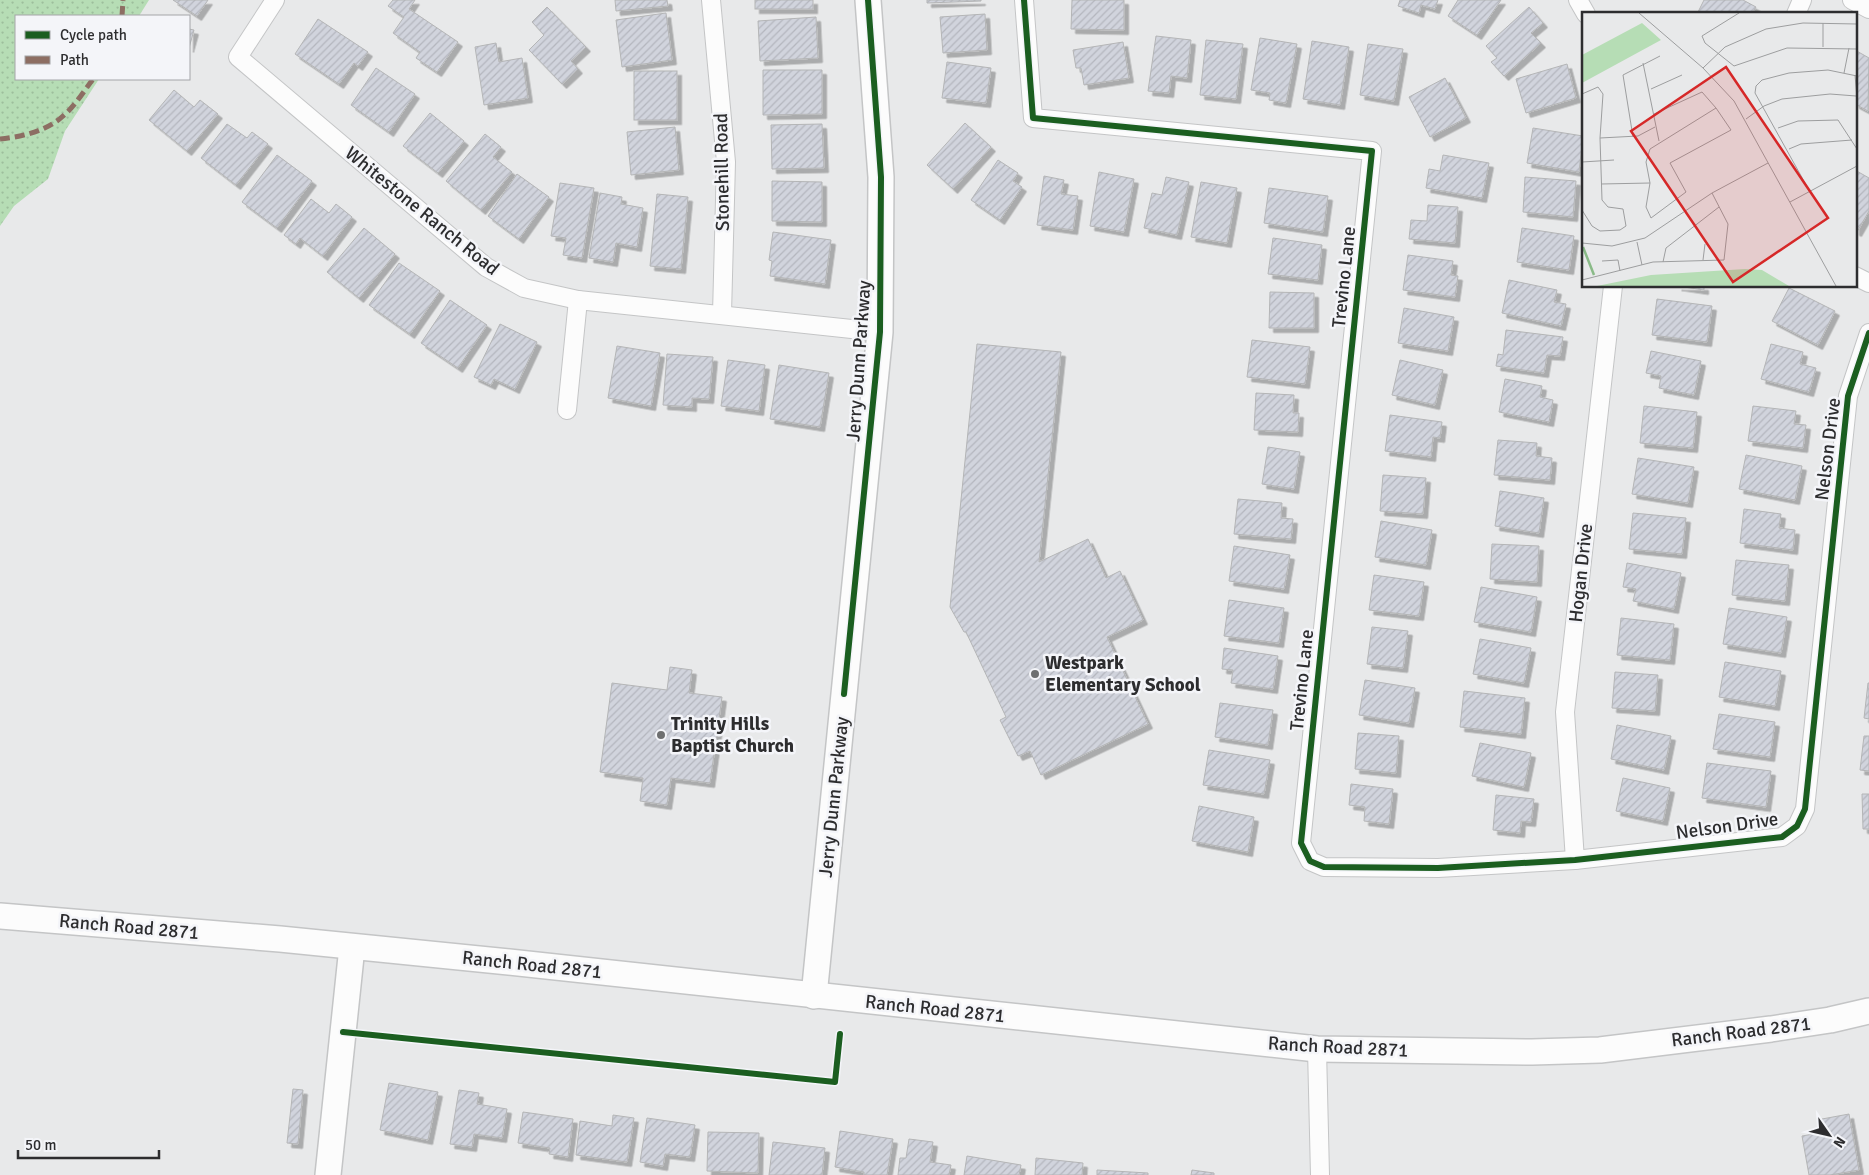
<svg xmlns="http://www.w3.org/2000/svg" width="1869" height="1175" font-family="Signika,sans-serif">
	<style>
		.grass { fill: url(#grass-dots) }
		.building { fill: url(#building-hatch); stroke: #b4b5b6; filter: url(#shadow) }
		.lines { fill: none; stroke-linecap: round; stroke-linejoin: round }
		.street-casing { stroke: #c4c5c6; stroke-width: 20 }
		.secondary-casing { stroke: #c4c5c6; stroke-width: 28 }
		.street { stroke: #fcfcfc; stroke-width: 18 }
		.secondary { stroke: #fcfcfc; stroke-width: 25 }
		.quiet { stroke: #8d6e63; stroke-width: 5; stroke-dasharray: 10 5; stroke-linecap: butt }
		.cycleway-casing { stroke: #f4f5f9; stroke-width: 9 }
		.cycleway { stroke: #1b5e20; stroke-width: 6 }
		.poi-dot { fill: #6e6f70; stroke: #f4f5f9; stroke-width: 2 }
		.labels { text-anchor: middle; dominant-baseline: central; stroke-width: 5; stroke-linejoin: round; paint-order: stroke }
		.street-label { font-size: 19px; fill: #2d2d2f; stroke: #f4f5f9 }
		.poi-label { font-size: 19px; font-weight: bold; fill: #2d2d2f; stroke: #f4f5f9; text-anchor: start }
		.inset-river { fill: none; stroke: #89ba87; stroke-width: 2.5 }
		.inset-road { fill: none; stroke: #9d9e9f; stroke-width: 1 }
		.view { fill: #d62828; fill-opacity: 0.15; stroke: #d62828; stroke-width: 2.5 }
		.inset-edge { fill: none; stroke: #2d2d2f; stroke-width: 2.5 }
	</style>
	<defs>
		<pattern id="grass-dots" width="8" height="8" patternUnits="userSpaceOnUse" patternTransform="scale(1.25)"><rect width="8" height="8" fill="#b6ddb5"/><path d="M2 2h.1M6 6h.1" fill="none" stroke="#9dbe9c" stroke-width="1.8" stroke-linecap="round"/></pattern>
		<pattern id="building-hatch" width="6" height="6" patternUnits="userSpaceOnUse" patternTransform="scale(1.25)"><rect width="6" height="6" fill="#d1d4dd"/><path d="M-1 1l2-2M0 6l6-6M5 7l2-2" fill="none" stroke="#b4b6be"/></pattern>
		<filter id="shadow"><feDropShadow dx="4.5" dy="4.5" stdDeviation="0" flood-color="#0004"/></filter>
	</defs>
	<rect width="100%" height="100%" fill="#e8e9ea"/>
	<path class="grass" d="M0 0H149L139 16H16V79H99L65 131 48 179 14 206 0 226Z"/>
	<g class="building">
		<path d="M173 0H208L197 16Z"/>
		<path d="M393 0H415L409 9 458 42 437 72 416 58 420 52 393 33 404 17 388 6Z"/>
		<path d="M615 0H667L668 6 616 11Z"/>
		<rect x="755" y="0" width="58" height="9"/>
		<path d="M927 0H981V1L927 3Z"/>
		<path d="M1072 0H1124V30L1071 29Z"/>
		<path d="M1400 0H1438L1435 9 1421 5 1419 13 1398 6Z"/>
		<path d="M1458 0H1501L1477 35 1448 16Z"/>
		<path d="M1704 0H1743L1756 7 1752 14H1697Z"/>
		<path d="M547 7 586 47 571 61 578 69 562 84 529 50 544 35 532 22Z"/>
		<path d="M1529 7 1543 23 1531 33 1541 43 1504 76 1491 62 1497 58 1486 46Z"/>
		<path d="M666 13 672 60 622 67 616 20Z"/>
		<path d="M985 14 987 50 943 53 940 17Z"/>
		<path d="M816 17 818 58 760 61 758 21Z"/>
		<path d="M318 19 368 52 358 66 354 63 339 84 295 54Z"/>
		<path d="M189 29 194 30 189 48Z"/>
		<path d="M1156 36 1191 40 1187 78 1171 76 1169 93 1148 91Z"/>
		<path d="M1260 38 1297 44 1286 103 1269 100 1270 93 1251 90Z"/>
		<path d="M1206 40 1243 44 1236 99 1200 95Z"/>
		<path d="M1312 41 1349 47 1340 105 1303 99Z"/>
		<path d="M1123 42 1129 78 1084 85 1081 68H1076L1073 50Z"/>
		<path d="M496 43 499 62 522 58 528 98 484 105 475 47Z"/>
		<path d="M1368 44 1403 49 1394 101 1360 95Z"/>
		<path d="M1855 50 1869 58 1868 111 1855 104Z"/>
		<path d="M947 62 991 68 986 103 942 98Z"/>
		<path d="M1567 64 1576 98 1526 113 1516 79Z"/>
		<path d="M376 68 415 94 389 132 351 105Z"/>
		<path d="M763 70H822V114L763 115Z"/>
		<rect x="634" y="71" width="43" height="49"/>
		<path d="M1445 78 1466 118 1430 137 1409 97Z"/>
		<path d="M174 90 194 107 200 100 218 114 187 151 149 120Z"/>
		<path d="M430 113 464 141 438 173 403 146Z"/>
		<path d="M965 123 991 147 953 189 927 165Z"/>
		<path d="M227 124 247 138 252 132 268 144 236 185 201 158Z"/>
		<path d="M822 124 824 168 772 169 771 125Z"/>
		<path d="M675 127 679 170 631 175 627 132Z"/>
		<path d="M1533 128 1583 136 1579 172 1527 163Z"/>
		<path d="M485 134 501 147 493 157 512 172 481 210 446 181Z"/>
		<path d="M277 155 312 181 277 228 242 202Z"/>
		<path d="M1443 155 1489 163 1482 198 1426 188 1429 169 1440 171Z"/>
		<path d="M998 160 1018 173 1013 181 1022 187 1000 220 971 200Z"/>
		<path d="M1855 170 1869 178V211L1857 232 1855 231Z"/>
		<path d="M1099 172 1134 179 1124 232 1090 226Z"/>
		<path d="M517 174 549 197 519 239 488 216Z"/>
		<path d="M1044 176 1064 180 1061 194 1078 196 1073 230 1037 225Z"/>
		<path d="M1166 177 1189 182 1177 235 1144 228 1152 193 1162 195Z"/>
		<path d="M1525 177 1576 181 1573 217 1523 212Z"/>
		<path d="M772 181 822 182V222L772 221Z"/>
		<path d="M1201 182 1237 188 1227 243 1191 237Z"/>
		<path d="M560 183 594 188 582 258 563 255 566 238 551 236Z"/>
		<path d="M1269 188 1328 196 1323 232 1264 223Z"/>
		<path d="M600 193 622 197 621 204 643 208 637 247 616 243 613 262 589 258Z"/>
		<path d="M657 194 688 197 681 269 650 266Z"/>
		<path d="M311 199 329 213 336 204 352 217 323 256 300 238 296 244 284 235Z"/>
		<path d="M1428 205 1458 207 1455 243 1409 239 1411 220 1427 221Z"/>
		<path d="M364 228 395 254 359 298 327 272Z"/>
		<path d="M1522 228 1574 236 1569 270 1517 262Z"/>
		<path d="M773 232 831 240 825 284 770 276 772 261 769 260Z"/>
		<path d="M1273 238 1322 245 1318 280 1268 274Z"/>
		<path d="M1408 255 1453 261 1451 275 1458 276 1455 297 1403 290Z"/>
		<path d="M399 263 440 291 410 334 369 305Z"/>
		<path d="M1509 280 1557 290 1554 302 1566 304 1561 326 1502 313Z"/>
		<path d="M1677 286H1704V290Z"/>
		<path d="M1789 288 1835 311 1818 345 1772 321Z"/>
		<path d="M1270 292 1314 293V328H1269Z"/>
		<path d="M1657 299 1712 306 1707 342 1652 335Z"/>
		<path d="M450 300 487 325 458 368 421 343Z"/>
		<path d="M1404 308 1454 317 1448 351 1398 343Z"/>
		<path d="M500 324 537 342 515 389 494 379 491 385 474 377Z"/>
		<path d="M1506 330 1563 337 1560 356 1547 355 1544 373 1496 366 1498 354 1503 355Z"/>
		<path d="M1252 340 1310 347 1305 384 1247 377Z"/>
		<path d="M977 344 1061 352 1039 562 1088 539 1106 578 1120 571 1143 620 1107 637 1148 724 1041 775 1030 751 1018 756 1000 720 1006 717 966 632H964L950 607Z"/>
		<path d="M1771 344 1803 352 1800 364 1816 368 1809 392 1761 379Z"/>
		<path d="M617 346 660 353 651 406 608 398Z"/>
		<path d="M1651 351 1701 361 1694 395 1659 388 1661 376 1646 373Z"/>
		<path d="M667 354 713 357 709 399 692 398V407L663 405Z"/>
		<path d="M728 360 765 365 759 411 721 406Z"/>
		<path d="M1400 360 1443 370 1435 405 1392 395Z"/>
		<path d="M779 365 829 373 820 427 770 419Z"/>
		<path d="M1505 379 1542 386 1540 397 1553 400 1549 422 1499 412Z"/>
		<path d="M1256 393 1294 395 1293 413H1299L1298 432 1254 430Z"/>
		<path d="M1644 406 1697 412 1693 448 1640 443Z"/>
		<path d="M1753 406 1796 411 1794 424 1806 425 1803 448 1748 441Z"/>
		<path d="M1390 415 1442 422 1440 438 1433 437 1431 457 1385 451Z"/>
		<path d="M1498 440 1537 443 1536 456 1552 458 1550 480 1494 475Z"/>
		<path d="M1268 447 1300 452 1294 489 1262 484Z"/>
		<path d="M1746 455 1802 466 1795 500 1739 489Z"/>
		<path d="M1638 458 1694 467 1688 503 1632 494Z"/>
		<path d="M1383 475 1426 478 1423 514 1380 511Z"/>
		<path d="M1500 491 1544 498 1539 533 1495 526Z"/>
		<path d="M1238 499 1282 503 1281 518 1293 519 1291 539 1234 534Z"/>
		<path d="M1744 509 1781 514 1779 528 1795 530 1793 550 1740 543Z"/>
		<path d="M1633 513 1686 518 1682 554 1629 549Z"/>
		<path d="M1381 521 1432 530 1426 565 1375 557Z"/>
		<path d="M1492 544 1539 546 1537 582 1490 579Z"/>
		<path d="M1234 546 1290 555 1284 589 1229 581Z"/>
		<path d="M1736 560 1789 565 1785 601 1732 595Z"/>
		<path d="M1627 563 1681 573 1674 609 1633 601 1636 589 1623 587Z"/>
		<path d="M1374 575 1424 582 1419 616 1369 610Z"/>
		<path d="M1481 587 1537 597 1531 632 1474 622Z"/>
		<path d="M1229 600 1284 608 1279 643 1224 636Z"/>
		<path d="M1729 608 1787 617 1781 653 1723 644Z"/>
		<path d="M1621 618 1674 624 1670 660 1617 655Z"/>
		<path d="M1372 627 1408 631 1403 668 1367 664Z"/>
		<path d="M1480 639 1531 648 1524 683 1473 674Z"/>
		<path d="M1224 648 1278 656 1273 689 1231 683 1233 670 1222 669Z"/>
		<path d="M1725 662 1781 671 1775 706 1719 697Z"/>
		<path d="M670 667 692 670 689 693 722 697 710 783 671 778 667 805 640 801 643 778 600 772 612 683 667 690Z"/>
		<path d="M1615 672 1658 675 1655 711 1612 708Z"/>
		<path d="M1365 680 1415 688 1409 723 1359 715Z"/>
		<path d="M1868 683H1869V719L1864 718Z"/>
		<path d="M1464 691 1525 698 1521 734 1460 727Z"/>
		<path d="M1220 703 1273 710 1268 745 1215 737Z"/>
		<path d="M1719 714 1775 722 1770 757 1713 749Z"/>
		<path d="M1617 725 1671 736 1664 770 1611 759Z"/>
		<path d="M1358 733 1399 736 1396 773 1355 769Z"/>
		<path d="M1864 736H1869V771L1860 770Z"/>
		<path d="M1480 743 1531 753 1524 787 1472 776Z"/>
		<path d="M1209 750 1270 760 1264 794 1203 785Z"/>
		<path d="M1707 763 1771 771 1766 807 1702 798Z"/>
		<path d="M1623 778 1670 788 1663 821 1616 811Z"/>
		<path d="M1351 784 1393 789 1389 824 1364 821 1365 807 1349 805Z"/>
		<path d="M1862 794H1869V829H1863Z"/>
		<path d="M1496 795 1534 799 1531 822 1521 821 1520 833 1493 830Z"/>
		<path d="M1199 806 1254 817 1248 852 1192 841Z"/>
		<path d="M389 1083 438 1092 428 1140 380 1130Z"/>
		<path d="M293 1089 303 1090 298 1144 287 1143Z"/>
		<path d="M459 1090 479 1093 477 1104 507 1109 502 1138 474 1134 472 1147 450 1144Z"/>
		<path d="M523 1112 573 1119 568 1157 549 1154 550 1148 518 1143Z"/>
		<path d="M1849 1114 1859 1170 1830 1175H1809L1802 1136 1825 1132 1822 1119Z"/>
		<path d="M613 1115 634 1118 627 1162 576 1155 580 1121 612 1126Z"/>
		<path d="M647 1118 695 1125 690 1157 665 1154 663 1166 640 1162Z"/>
		<path d="M840 1131 893 1139 887 1175H864V1172L835 1167Z"/>
		<path d="M708 1132 759 1133 758 1173 707 1171Z"/>
		<path d="M909 1139 933 1142 930 1162 951 1165 949 1175H898L900 1158H906Z"/>
		<path d="M773 1142 825 1148 822 1175H769Z"/>
		<path d="M967 1156 1021 1165 1019 1175H964Z"/>
		<path d="M1036 1158 1083 1163 1082 1175H1035Z"/>
		<path d="M1097 1170 1148 1173V1175H1097Z"/>
		<path d="M1192 1170 1214 1173V1175H1191Z"/>
	</g>
	<g class="lines">
		<g class="street-casing">
			<g id="street">
				<path d="M275 0 238 57 486 267 524 288 578 300 880 332"/>
				<path d="M711 0 726 162 722 314"/>
				<path d="M1024 0 1033 118 1372 151 1301 843 1310 861 1324 867 1438 868 1575 860 1782 837 1797 826 1805 809 1848 396 1869 333"/>
				<path d="M1578 0 1586 14"/>
				<path d="M1852 0 1869 9"/>
				<path d="M1796 14 1802 0"/>
				<path d="M1855 276 1869 283"/>
				<path d="M567 410 578 300"/>
				<path d="M1575 860 1565 712 1613 286"/>
				<path d="M1317 1049 1320 1175"/>
			</g>
		</g>
		<g class="secondary-casing">
			<g id="secondary">
				<path d="M0 916 280 939 509 962 1317 1049 1532 1052 1600 1050 1771 1029 1830 1020 1869 1011"/>
				<path d="M814 996 880 332 881 177 868 0"/>
				<path d="M328 1175 352 947"/>
			</g>
		</g>
		<use href="#street" class="street"/>
		<use href="#secondary" class="secondary"/>
		<g class="quiet">
			<path d="M122 16 123 0"/>
			<path d="M0 139C21 137 47 131 63 116 75 106 84 91 93 79"/>
		</g>
		<g class="cycleway-casing">
			<g id="cycleway">
				<path d="M1024 0 1033 118 1372 151 1301 843 1310 861 1324 867 1438 868 1575 860 1782 837 1797 826 1805 809 1848 396 1869 333"/>
				<path d="M844 694 880 332 881 177 868 0"/>
				<path d="M343 1032 835 1082 840 1034"/>
			</g>
		</g>
		<use href="#cycleway" class="cycleway"/>
	</g>
	<g class="poi-dot">
		<circle cx="1035" cy="674" r="5"/>
		<circle cx="661" cy="735" r="5"/>
	</g>
	<g class="labels">
		<g class="street-label">
			<text transform="translate(722 172) rotate(-91)">Stonehill Road</text>
			<text transform="translate(422 211) rotate(39)">Whitestone Ranch Road</text>
			<text transform="translate(1344 277) rotate(-84)">Trevino Lane</text>
			<text transform="translate(859 361) rotate(-86)">Jerry Dunn Parkway</text>
			<text transform="translate(1828 449) rotate(-83)">Nelson Drive</text>
			<text transform="translate(1581 573) rotate(-84)">Hogan Drive</text>
			<text transform="translate(1302 680) rotate(-84)">Trevino Lane</text>
			<text transform="translate(834 797) rotate(-84)">Jerry Dunn Parkway</text>
			<text transform="translate(1727 826) rotate(-8)">Nelson Drive</text>
			<text transform="translate(129 927) rotate(5)">Ranch Road 2871</text>
			<text transform="translate(532 965) rotate(6)">Ranch Road 2871</text>
			<text transform="translate(935 1009) rotate(6)">Ranch Road 2871</text>
			<text transform="translate(1741 1032) rotate(-7)">Ranch Road 2871</text>
			<text transform="translate(1338 1047) rotate(3)">Ranch Road 2871</text>
		</g>
		<g class="poi-label">
			<text x="1045" y="663">Westpark<tspan x="1045" dy="22">Elementary School</tspan></text>
			<text x="671" y="724">Trinity Hills<tspan x="671" dy="22">Baptist Church</tspan></text>
		</g>
	</g>
	<g transform="translate(1582 12)">
		<rect width="275" height="275" fill="#e8e9ea"/>
		<path d="M60 11 79 28 0 71V43ZM163 257 180 258 207 274H15L69 263Z" fill="#b6ddb5"/>
		<path class="inset-river" d="M1 235 12 263"/>
		<path class="inset-road" d="M57 1 121 56 152 89 254 274M157 1 120 24 123 31 152 54 205 36 275 37M241 35V11M61 51 77 129M121 56 143 35 184 17 221 11 275 12M262 61 267 36M273 63 275 86M69 77 100 63M0 82 16 75 21 82 18 126 20 188 26 195 41 197 44 214 38 218 18 219 10 214 0 198M72 102 120 80 134 96 149 118 88 151 104 180 69 206 64 195 68 171 64 150 68 137 134 96M164 107 182 94 200 87 248 82 274 84M196 116 216 109 256 108 275 137M51 125 41 63 78 44M18 126 56 124 73 115M207 137 219 132 270 128M0 150 32 148M19 172 68 171M228 180 173 81 174 74 180 68 207 61 246 58 275 64M208 190 275 154M55 230 60 253M0 231 30 234 63 226 130 181 186 151M121 248 123 232M20 249 36 248 38 259M81 250 84 236 137 195M0 268 71 250 142 248 146 212 130 181"/>
		<path class="view" d="M144 55 246 206 151 270 49 119Z"/>
		<rect width="275" height="275" class="inset-edge"/>
	</g>
	<rect x="15" y="15" width="175" height="65" fill="#f4f5f9" stroke="#a4a5a8"/>
	<rect x="25" y="31" width="25" height="8" fill="#1b5e20" stroke="#a4a5a8"/>
	<text x="60" y="40" font-size="15" fill="#2d2d2f">Cycle path</text>
	<rect x="25" y="56" width="25" height="8" fill="#8d6e63" stroke="#a4a5a8"/>
	<text x="60" y="65" font-size="15" fill="#2d2d2f">Path</text>
	<g transform="translate(1829 1135) rotate(124)" stroke="#f4f5f9" stroke-width="4" paint-order="stroke">
	<path d="M0-4L9 19L0 12L-9 19Z" fill="#2d2d2f"/>
	<text y="-8" font-size="14" font-weight="bold" text-anchor="middle" fill="#2d2d2f">N</text>
	</g>
	<path d="M18 1150v8h141v-8" fill="none" stroke="#2d2d2f" stroke-width="2.5"/>
	<text x="25" y="1150" font-size="15" fill="#2d2d2f" stroke="#f4f5f9" stroke-width="4" paint-order="stroke">50 m</text>
</svg>
